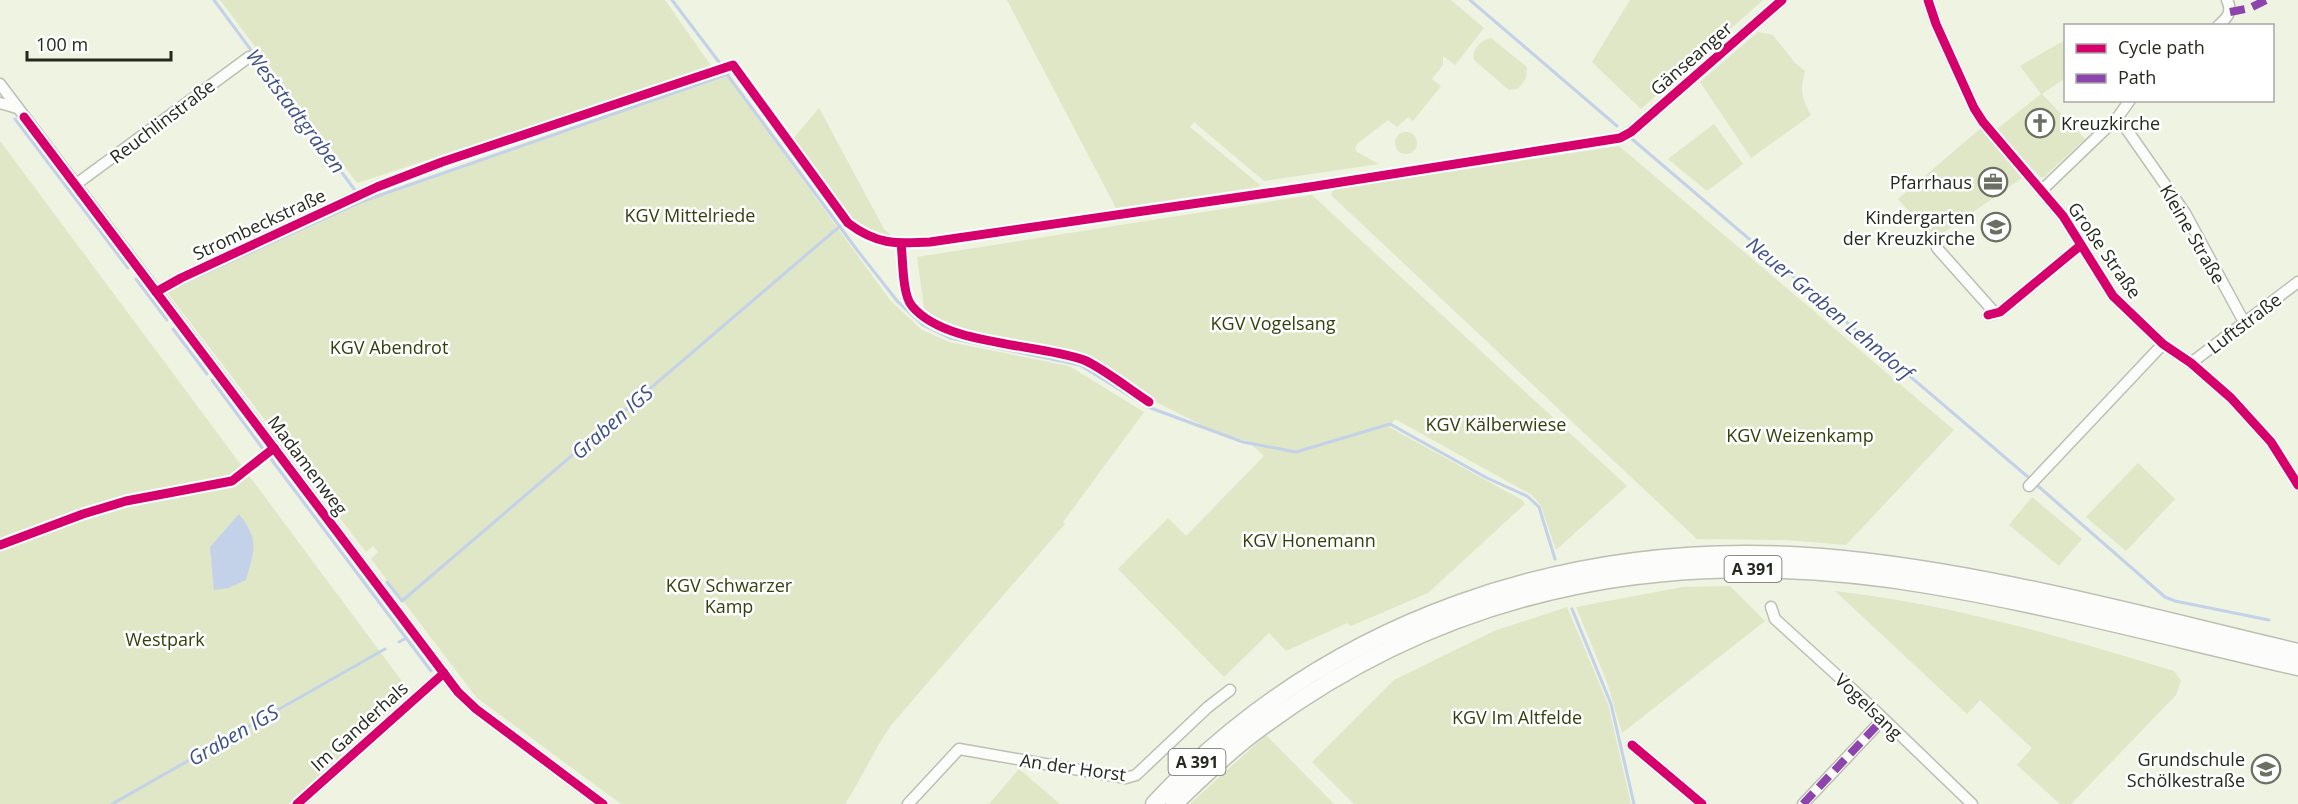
<svg xmlns="http://www.w3.org/2000/svg" width="2298" height="804" font-family="'Open Sans',sans-serif">
	<style>
		.green { fill: #dfe7c7 }
		.water { fill: #c3d1e9 }
		.lines { fill: none; stroke-linecap: round; stroke-linejoin: round }
		.stream { stroke: #c3d1e9; stroke-width: 3 }
		.minor-casing { stroke: #bcc0b3; stroke-width: 13 }
		.highway-casing { stroke: #bcc0b3; stroke-width: 19 }
		.minor { stroke: #fcfdfb; stroke-width: 10 }
		.highway { stroke: #fcfdfb; stroke-width: 16 }
		.quiet { stroke: #8e44ad; stroke-width: 8; stroke-dasharray: 15 8; stroke-linecap: butt }
		.cycleway-casing { stroke: #fff; stroke-width: 13 }
		.cycleway { stroke: #d6006c; stroke-width: 9 }
		.labels { text-anchor: middle; dominant-baseline: central; stroke-width: 5; stroke-linejoin: round; paint-order: stroke }
		.shield { fill: #fff; stroke: #666961; stroke-width: 1.5 }
		.shield-label { font-size: 16px; font-weight: bold; fill: #25291d }
		.street-label { font-size: 18px; fill: #25291d; stroke: #fff }
		.poi-label { font-size: 18px; fill: #25291d; stroke: #fff; text-anchor: end }
		.park-label { font-size: 18px; fill: #353f0b; stroke: #fff }
		.water-label { font-size: 20px; font-style: italic; fill: #3e5288; stroke: #fff }
	</style>
	<rect width="100%" height="100%" fill="#eef3e2"/>
	<g class="green">
		<path d="M220 0H665L712 67 357 183Z"/>
		<path d="M1007 0H1451L1484 28 1455 65 1443 56V65L1432 79 1441 86 1413 121 1408 117 1397 127 1388 120 1358 143 1355 148 1357 152 1379 164 1264 181 1194 122 1190 127 1260 185 1258 187 1116 208Z"/>
		<path d="M1630 0H1763L1641 109 1592 62Z"/>
		<path d="M1758 32 1773 35 1795 63 1805 71C1800 91 1801 97 1811 115L1751 158 1700 82Z"/>
		<path d="M1491 38 1527 67 1526 78 1518 89 1509 90 1474 60C1471 50 1481 40 1491 38Z"/>
		<path d="M2065 40V78L2042 94 2085 139 2044 177H2040L1997 129 2041 94 2020 66Z"/>
		<path d="M727 76 890 300 922 330 949 342 1069 366 1144 412 1063 522 1065 524 892 724C874 749 862 778 845 804H621L477 698 371 559 378 552 373 546 366 552 336 513 338 510 336 507 333 509 167 292 380 194Z"/>
		<path d="M819 108 884 229 892 236V239L877 236 858 225 793 139Z"/>
		<path d="M1714 124 1743 164 1707 191 1668 159Z"/>
		<path d="M1981 128 2022 178 1934 239 1898 199Z"/>
		<circle cx="1406" cy="143" r="11"/>
		<path d="M0 141 410 692 288 804H0Z"/>
		<path d="M1619 146 1954 430 1846 545 1787 540 1697 539 1331 195 1334 189Z"/>
		<path d="M1312 195 1627 486 1556 550 1541 506 1532 495 1395 419 1389 427 1522 500 1525 504 1428 593 1351 626 1347 623 1286 651 1269 633 1224 677 1118 569 1168 518 1186 536 1264 456 1247 441 1198 427 1200 424 1154 401 1086 358 953 328 925 314 917 257Z"/>
		<path d="M2138 463 2175 499 2126 551 2086 517Z"/>
		<path d="M2032 497 2082 539 2059 566 2009 525Z"/>
		<path d="M1730 586 1765 621 1622 733 1607 682 1576 607 1683 587Z"/>
		<path d="M1835 591C1950 604 2063 637 2174 671L2181 681 2176 695 2071 804H2060L2017 765 2032 748 1980 700 1967 714Z"/>
		<path d="M1567 607 1608 704 1631 804H1354L1312 762 1394 680 1494 631Z"/>
		<path d="M1266 735 1334 804H1190L1193 801Z"/>
		<path d="M1019 769 1060 804H989Z"/>
	</g>
	<path class="water" d="M239 514C260 541 254 550 246 580L228 588 214 590 210 547Z"/>
	<g class="lines">
		<g class="stream">
			<path d="M214 0 363 201 728 74"/>
			<path d="M672 0 719 62"/>
			<path d="M1470 0 1617 126"/>
			<path d="M726 73 857 250 898 302 923 325 950 338 1080 365 1148 407 1243 442 1296 452 1390 424 1487 478 1527 496 1539 507 1555 559"/>
			<path d="M15 119 128 268"/>
			<path d="M1632 139 2028 477"/>
			<path d="M136 279 167 320"/>
			<path d="M181 284 363 201"/>
			<path d="M173 329 207 374"/>
			<path d="M212 380 263 449"/>
			<path d="M271 459 431 671"/>
			<path d="M2038 486 2165 597 2175 601 2269 620"/>
			<path d="M387 582 402 601 840 226"/>
			<path d="M1572 609 1611 704 1634 804"/>
			<path d="M399 642 406 638"/>
			<path d="M112 804 385 649"/>
		</g>
		<g class="minor-casing">
			<g id="minor">
				<path d="M1928 0 1936 24 1974 108 1983 122 2063 216 2113 296 2163 344 2191 363 2231 398 2271 442 2298 485"/>
				<path d="M2218 26C2227 18 2233 12 2227 0"/>
				<path d="M0 84 458 692 476 709 603 804"/>
				<path d="M0 103 17 108"/>
				<path d="M2118 117 2185 213 2244 322"/>
				<path d="M1620 138 1631 132 1782 0"/>
				<path d="M75 185 249 57"/>
				<path d="M2042 190 2118 117 2130 100"/>
				<path d="M1937 248 1995 313"/>
				<path d="M156 292 181 278 377 187"/>
				<path d="M1988 315 2000 312 2081 245"/>
				<path d="M2191 363 2298 282"/>
				<path d="M2029 486 2163 344"/>
				<path d="M1771 607 1775 619 1862 698 1972 804"/>
				<path d="M1632 745 1702 804"/>
				<path d="M297 804 444 673"/>
				<path d="M908 804 959 749 1126 778 1136 775 1208 707 1230 690"/>
				<path d="M1803 804 1883 719"/>
			</g>
		</g>
		<g class="highway-casing">
			<g id="highway">
				<path d="M1154 804C1327 618 1572 537 1822 557 1980 570 2144 616 2298 652"/>
				<path d="M1174 804C1200 779 1226 754 1255 732 1456 580 1683 544 1928 585 2053 606 2175 639 2298 667"/>
			</g>
		</g>
		<use href="#minor" class="minor"/>
		<use href="#highway" class="highway"/>
		<g class="quiet">
			<path d="M2230 12 2250 8 2266 0"/>
			<path d="M1803 804 1883 719"/>
		</g>
		<g class="cycleway-casing">
			<g id="cycleway">
				<path d="M1928 0 1936 24 1974 108 1983 122 2063 216 2113 296 2163 344 2191 363 2231 398 2271 442 2298 485"/>
				<path d="M24 117 458 692 476 709 603 804"/>
				<path d="M901 243C903 258 902 295 912 306 945 346 1036 343 1084 360 1101 367 1132 391 1149 402"/>
				<path d="M156 292 181 278 377 187 442 162 733 65 848 223C877 245 896 244 930 242L1316 186 1620 138 1631 132 1782 0"/>
				<path d="M1988 315 2000 312 2081 245"/>
				<path d="M0 545 83 514 126 501 232 481 274 448"/>
				<path d="M1632 745 1702 804"/>
				<path d="M297 804 444 673"/>
			</g>
		</g>
		<use href="#cycleway" class="cycleway"/>
	</g>
	<defs>
		<g id="church-ring" transform="scale(1.5)"><circle r="9.5" fill="#fff" stroke="#6b7062" stroke-width="1.5"/><path d="M-1.2-6h2.4v3.5h3.3v2.4h-3.3V6h-2.4V-.1h-3.3v-2.4h3.3Z" fill="#6b7062"/></g>
		<g id="office-ring" transform="scale(1.5)"><circle r="9.5" fill="#fff" stroke="#6b7062" stroke-width="1.5"/><path d="M-6-3h4V-5.5h4V-3h4V5H-6ZM-1-4.5V-3h2v-1.5ZM-6 0V1H6V0Z" fill="#6b7062"/></g>
		<g id="school-ring" transform="scale(1.5)"><circle r="9.5" fill="#fff" stroke="#6b7062" stroke-width="1.5"/><path d="M0-5L7-2L0 1L-7-2ZM-4 1L0 2.5L4 1V4Q0 6-4 4Z" fill="#6b7062"/></g>
	</defs>
	<g fill-rule="evenodd">
		<use href="#church-ring" x="2040" y="123"/>
		<use href="#office-ring" x="1993" y="182"/>
		<use href="#school-ring" x="1996" y="227"/>
		<use href="#school-ring" x="2266" y="769"/>
	</g>
	<g class="labels">
		<g class="shield">
			<rect x="1724.5" y="556" width="57" height="26" rx="4.5"/>
			<rect x="1168.5" y="749" width="57" height="26" rx="4.5"/>
		</g>
		<g class="shield-label">
			<text x="1753" y="569">A 391</text>
			<text x="1197" y="762">A 391</text>
		</g>
		<g class="street-label">
			<text transform="translate(1691 58) rotate(-41)">Gänseanger</text>
			<text transform="translate(162 121) rotate(-37)">Reuchlinstraße</text>
			<text transform="translate(259 224) rotate(-25)">Strombeckstraße</text>
			<text transform="translate(2193 234) rotate(60)">Kleine Straße</text>
			<text transform="translate(2105 250) rotate(55)">Große Straße</text>
			<text transform="translate(2244 323) rotate(-37)">Luftstraße</text>
			<text transform="translate(308 465) rotate(53)">Madamenweg</text>
			<text transform="translate(1869 706) rotate(44)">Vogelsang</text>
			<text transform="translate(359 726) rotate(-42)">Im Ganderhals</text>
			<text transform="translate(1073 767) rotate(8)">An der Horst</text>
		</g>
		<g class="poi-label">
			<text x="2061" y="123" text-anchor="start">Kreuzkirche</text>
			<text x="1972" y="182">Pfarrhaus</text>
			<text x="1975" y="217">Kindergarten<tspan x="1975" dy="21">der Kreuzkirche</tspan></text>
			<text x="2245" y="759">Grundschule<tspan x="2245" dy="21">Schölkestraße</tspan></text>
		</g>
		<g class="park-label">
			<text x="690" y="215">KGV Mittelriede</text>
			<text x="1273" y="323">KGV Vogelsang</text>
			<text x="389" y="347">KGV Abendrot</text>
			<text x="1496" y="424">KGV Kälberwiese</text>
			<text x="1800" y="435">KGV Weizenkamp</text>
			<text x="1309" y="540">KGV Honemann</text>
			<text x="729" y="585">KGV Schwarzer<tspan x="729" dy="21">Kamp</tspan></text>
			<text x="165" y="639">Westpark</text>
			<text x="1517" y="717">KGV Im Altfelde</text>
		</g>
		<g class="water-label">
			<text transform="translate(296 111) rotate(53)">Weststadtgraben</text>
			<text transform="translate(1830 308) rotate(40)">Neuer Graben Lehndorf</text>
			<text transform="translate(612 422) rotate(-41)">Graben IGS</text>
			<text transform="translate(233 735) rotate(-30)">Graben IGS</text>
		</g>
	</g>
	<rect x="2064" y="24" width="210" height="78" fill="#ffffff" stroke="#a8a9a5" stroke-width="1.5"/>
	<rect x="2076" y="44" width="30" height="9" fill="#d6006c" stroke="#a8a9a5" stroke-width="1.5"/>
	<text x="2118" y="54" font-size="18" fill="#25291d">Cycle path</text>
	<rect x="2076" y="74" width="30" height="9" fill="#8e44ad" stroke="#a8a9a5" stroke-width="1.5"/>
	<text x="2118" y="84" font-size="18" fill="#25291d">Path</text>
	<path d="M27 51v9h144v-9" fill="none" stroke="#25291d" stroke-width="3"/>
	<text x="36" y="51" font-size="18" fill="#25291d" stroke="#ffffff" stroke-width="4.5" paint-order="stroke">100 m</text>
</svg>
